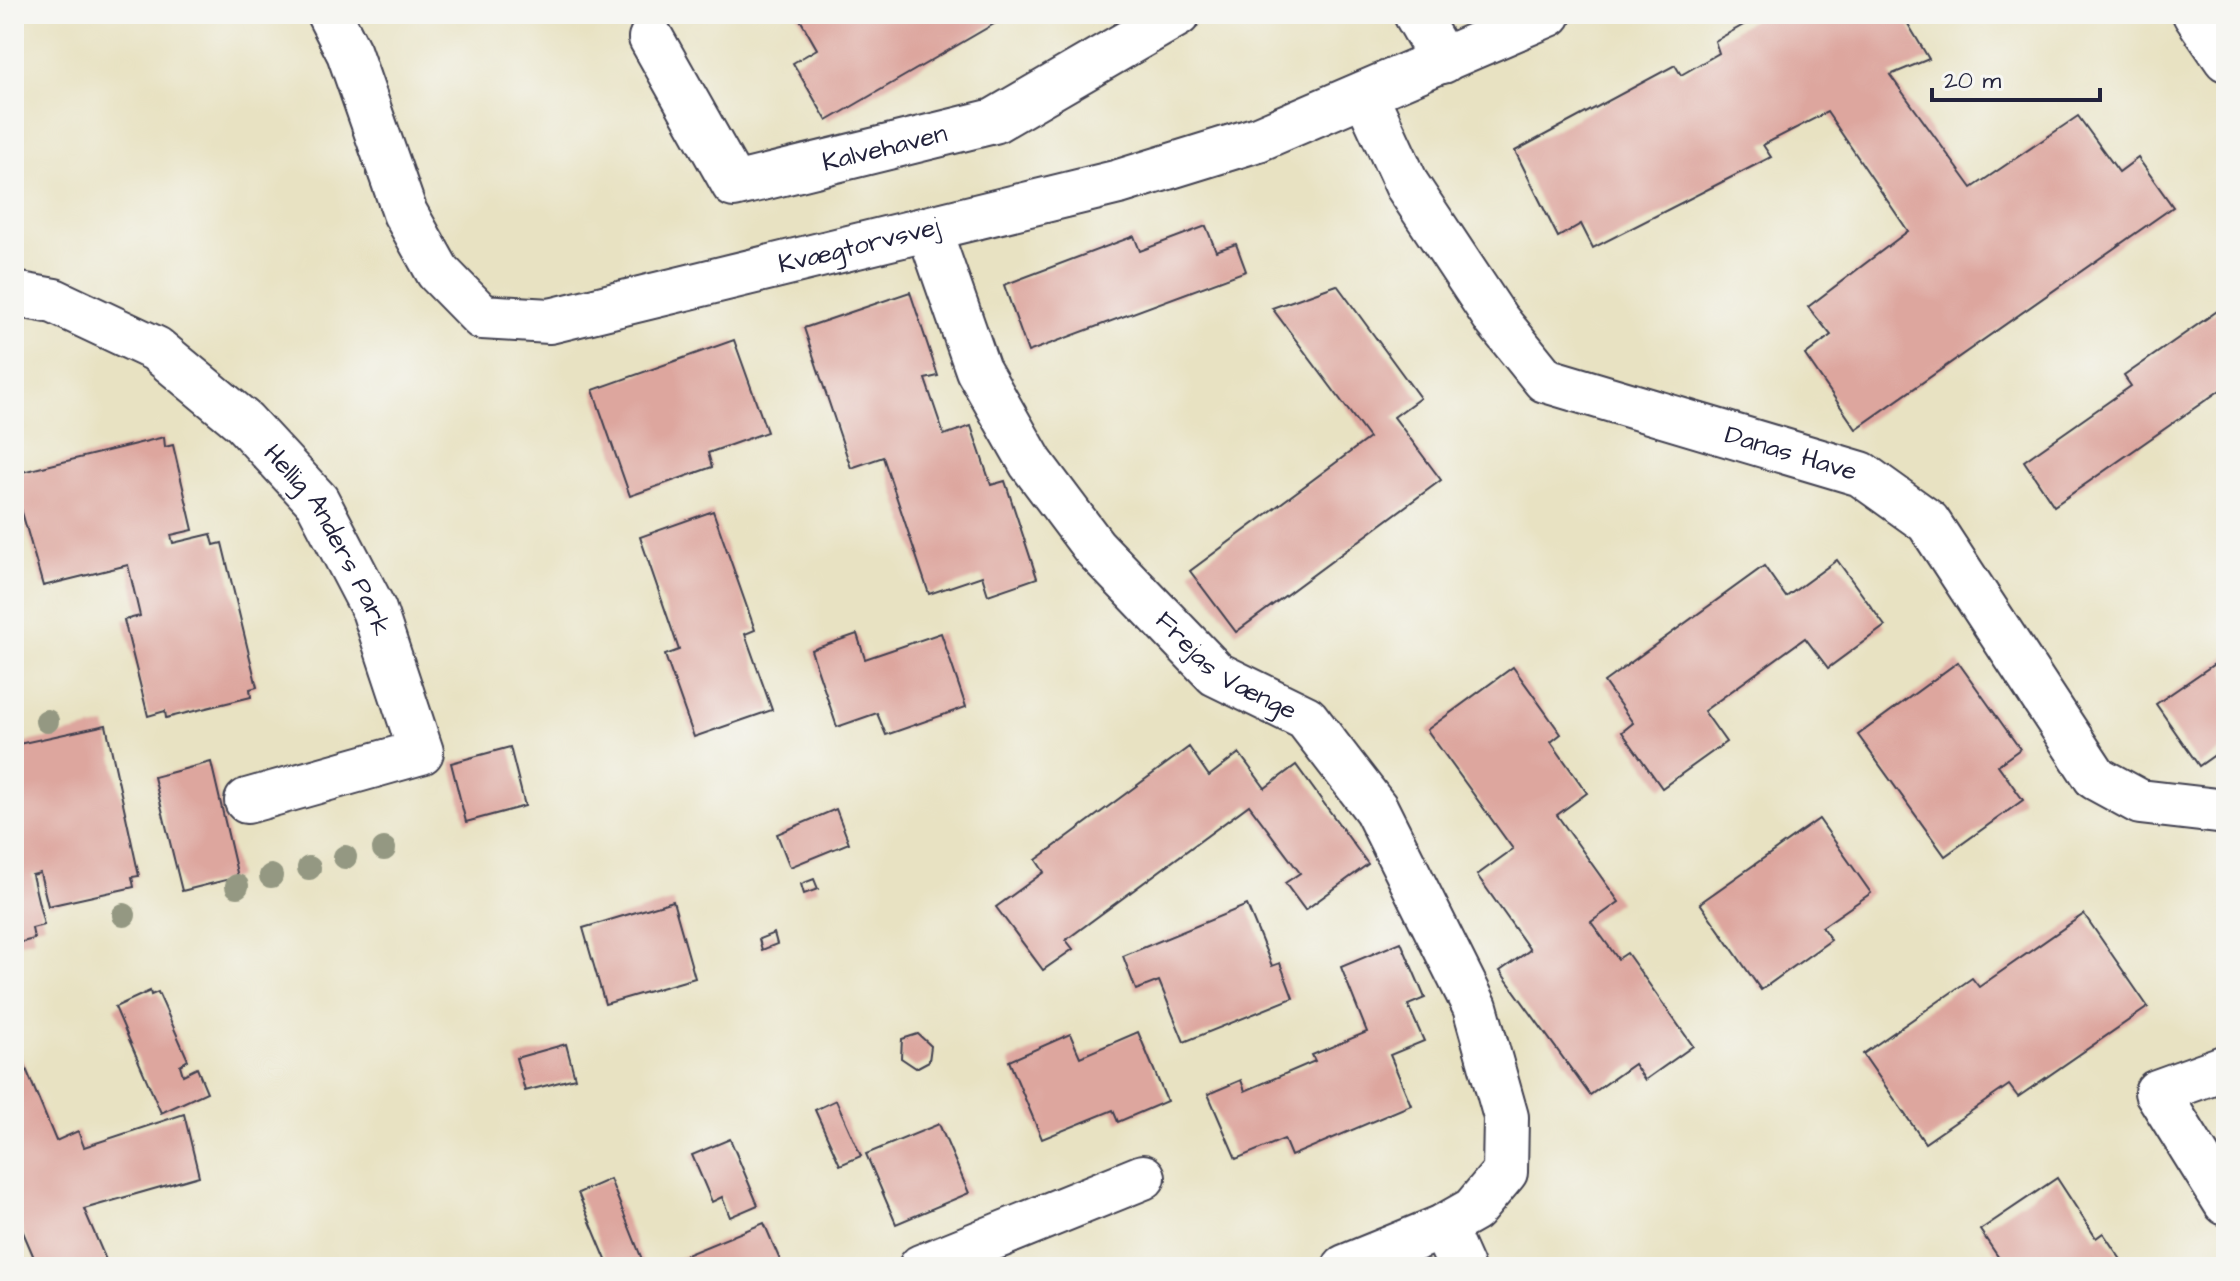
<svg xmlns="http://www.w3.org/2000/svg" width="2240" height="1281" font-family="'Architects Daughter',sans-serif">
	<style>
		.building { fill: #dda69e }
		.lines { fill: none; stroke-linecap: round; stroke-linejoin: round }
		.street-casing { stroke: #403f4f; stroke-width: 48 }
		.secondary-casing { stroke: #403f4f; stroke-width: 48 }
		.street { stroke: #fff; stroke-width: 44 }
		.secondary { stroke: #fff; stroke-width: 44 }
		.tree { fill: #949882 }
		.labels { text-anchor: middle; dominant-baseline: central; stroke-width: 6; stroke-linejoin: round; paint-order: stroke }
		.street-label { font-size: 26px; fill: #22223b; stroke: #f6f6f2 }
	</style>
	<rect width="100%" height="100%" fill="#f6f6f2"/>
	<filter id="ink" filterUnits="userSpaceOnUse"><feTurbulence type="fractalNoise" baseFrequency=".0125" numOctaves="2"/><feDisplacementMap in="SourceGraphic" scale="16" xChannelSelector="R" yChannelSelector="G"/><feConvolveMatrix kernelMatrix="1 2 1 2 8 2 1 2 1" color-interpolation-filters="sRGB"/></filter>
	<filter id="wash" filterUnits="userSpaceOnUse"><feTurbulence type="fractalNoise" baseFrequency=".006" numOctaves="4" result="noise"/><feDisplacementMap in="SourceGraphic" scale="32" xChannelSelector="R" yChannelSelector="G"/><feGaussianBlur stdDeviation="1.8" result="paint"/><feColorMatrix in="noise" values="0 0 0 0 0 0 0 0 0 0 0 0 0 0 0 0 0 1.4 0 .05"/><feComposite in="paint" operator="in"/></filter>
	<g filter="url(#wash)">
		<rect width="100%" height="100%" fill="#e8e2c2"/>
		<g id="blocks">
			<g class="building">
				<path d="M797 14H1011L827 121 793 63 817 49Z"/>
				<path d="M1763 14H1902L1929 59 1890 75 1972 188 2078 116 2119 172 2138 158 2173 207 1856 429 1805 355 1831 335 1808 307 1908 231 1827 112 1763 145 1771 157 1593 248 1581 224 1558 237 1515 151 1675 65 1681 75 1719 53 1715 41Z"/>
				<path d="M1206 226 1216 251 1236 244 1246 271 1028 352 1004 285 1134 236 1140 251Z"/>
				<path d="M1337 285 1420 398 1394 417 1441 480 1236 632 1190 571 1369 438 1272 308Z"/>
				<path d="M910 292 938 376 925 379 944 435 971 426 991 485 1005 481 1037 578 988 595 982 576 929 594 883 457 851 468 804 328Z"/>
				<path d="M2226 305V386L2054 506 2024 461 2131 386 2124 376Z"/>
				<path d="M734 340 767 432 708 453 712 467 630 496 593 390Z"/>
				<path d="M164 437 165 447 173 445 193 530 171 535 173 543 211 534 214 545 222 543 257 687 250 689 251 697 166 718 165 711 148 716 124 620 140 616 128 565 43 586 14 484V474Z"/>
				<path d="M713 511 755 630 745 634 772 710 694 737 665 655 679 650 640 537Z"/>
				<path d="M1837 560 1885 626 1828 668 1805 638 1704 711 1726 742 1662 788 1622 732 1633 723 1604 682 1764 566 1786 597Z"/>
				<path d="M941 633 966 707 886 735 877 713 837 727 811 650 857 634 865 659Z"/>
				<path d="M2226 656V747L2199 766 2156 704Z"/>
				<path d="M1958 662 2020 749 1998 765 2023 800 1945 856 1858 735Z"/>
				<path d="M1513 667 1561 734 1551 742 1587 793 1557 815 1619 902 1591 922 1618 959 1627 953 1693 1046 1645 1080 1634 1064 1590 1095 1500 971 1530 950 1477 875 1513 849 1427 730Z"/>
				<path d="M106 725 139 876 132 877 134 887 48 906 40 873 32 875 44 925 32 928 34 939 14 944V745Z"/>
				<path d="M510 747 525 806 466 822 451 763Z"/>
				<path d="M1189 747 1209 776 1239 753 1265 788 1296 765 1368 864 1305 910 1285 883 1300 873 1249 805 1066 940 1073 949 1043 970 996 907 1044 872 1036 860Z"/>
				<path d="M211 762 238 877 182 891 154 777Z"/>
				<path d="M836 809 849 843 790 867 777 834Z"/>
				<path d="M1819 819 1871 893 1822 927 1831 940 1761 990 1700 903Z"/>
				<path d="M814 879 818 889 804 894 801 884Z"/>
				<path d="M673 901 695 978 605 1004 583 928Z"/>
				<path d="M1247 905 1272 966 1280 963 1293 998 1184 1042 1159 981 1136 990 1123 956Z"/>
				<path d="M2084 914 2148 1007 2018 1097 2009 1085 1925 1143 1863 1054 1972 978 1979 987Z"/>
				<path d="M774 933 777 944 762 950 759 939Z"/>
				<path d="M1401 942 1425 998 1408 1005 1424 1041 1390 1055 1411 1105 1291 1156 1284 1139 1236 1159 1208 1094 1241 1080 1245 1091 1315 1061 1312 1055 1367 1032 1341 967Z"/>
				<path d="M150 991 151 995 158 992 188 1060 180 1065 183 1075 197 1068 207 1092 161 1113 115 1007Z"/>
				<path d="M1138 1032 1167 1101 1118 1122 1113 1110 1042 1139 1009 1061 1070 1034 1080 1057Z"/>
				<path d="M918 1034 931 1046 929 1061 916 1068 901 1058 902 1039Z"/>
				<path d="M566 1044 575 1078 525 1091 516 1058Z"/>
				<path d="M17 1047 56 1141 78 1131 84 1147 184 1114 199 1176 84 1209 109 1267H38L14 1211V1048Z"/>
				<path d="M836 1100 861 1156 840 1165 815 1110Z"/>
				<path d="M939 1124 969 1193 896 1224 866 1154Z"/>
				<path d="M730 1139 758 1205 730 1217 722 1197 712 1202 692 1155Z"/>
				<path d="M2057 1178 2096 1238 2103 1233 2126 1267H2005L1980 1230Z"/>
				<path d="M610 1179 645 1267H609L578 1193Z"/>
				<path d="M764 1223 783 1267H665L664 1264Z"/>
			</g>
		</g>
	</g>
	<g filter="url(#ink)">
		<use href="#blocks" fill-opacity="0" stroke="#403f4f" stroke-width="2"/>
		<g class="lines">
			<g class="street-casing">
				<g id="street">
					<path id="s1" d="M329 14 349 53 405 213 438 272 482 317 550 321 1119 182 1258 139 1549 14"/>
					<path d="M1416 14 1443 61"/>
					<path id="s2" d="M651 38 734 185 994 121 1178 14"/>
					<path id="s3" d="M1365 94 1407 185 1496 319 1545 380 1861 474 1928 522 2096 778 2140 802 2226 812"/>
					<path id="s4" d="M929 230 978 370 1031 463 1094 547 1216 674 1306 718 1376 809 1475 1007 1506 1117 1505 1172 1473 1210 1443 1227 1345 1267"/>
					<path id="s5" d="M14 294 54 301 156 349 244 422 317 501 374 610 421 752 247 801"/>
					<path d="M2226 1067 2157 1092 2226 1203"/>
					<path d="M1443 1227 1461 1267"/>
					<path d="M921 1267 1143 1177"/>
				</g>
			</g>
			<g class="secondary-casing">
				<path id="secondary" d="M2195 14 2226 59"/>
			</g>
			<use href="#street" class="street"/>
			<use href="#secondary" class="secondary"/>
		</g>
		<g class="tree">
			<circle cx="47" cy="721" r="12"/>
			<circle cx="384" cy="849" r="12"/>
			<circle cx="345" cy="857" r="12"/>
			<circle cx="309" cy="868" r="12"/>
			<circle cx="271" cy="876" r="12"/>
			<circle cx="237" cy="886" r="12"/>
			<circle cx="124" cy="915" r="12"/>
		</g>
	</g>
	<g class="labels">
		<g class="street-label">
			<text stroke="none"><textPath href="#s2" startOffset="324">Kalvehaven</textPath></text>
			<text stroke="none"><textPath href="#s1" startOffset="730">Kvægtorvsvej</textPath></text>
			<text stroke="none"><textPath href="#s3" startOffset="596">Danas Have</textPath></text>
			<text stroke="none"><textPath href="#s5" startOffset="414">Hellig Anders Park</textPath></text>
			<text stroke="none"><textPath href="#s4" startOffset="540">Frejas Vænge</textPath></text>
		</g>
	</g>
	<rect width="2240" height="1281" fill="none" stroke="#f6f6f2" stroke-width="48"/>
	<path d="M1932 88v12h168v-12" fill="none" stroke="#22223b" stroke-width="4"/>
	<text x="1944" y="88" font-size="24" fill="#22223b" stroke="#f6f6f2" stroke-width="6" paint-order="stroke">20 m</text>
</svg>
